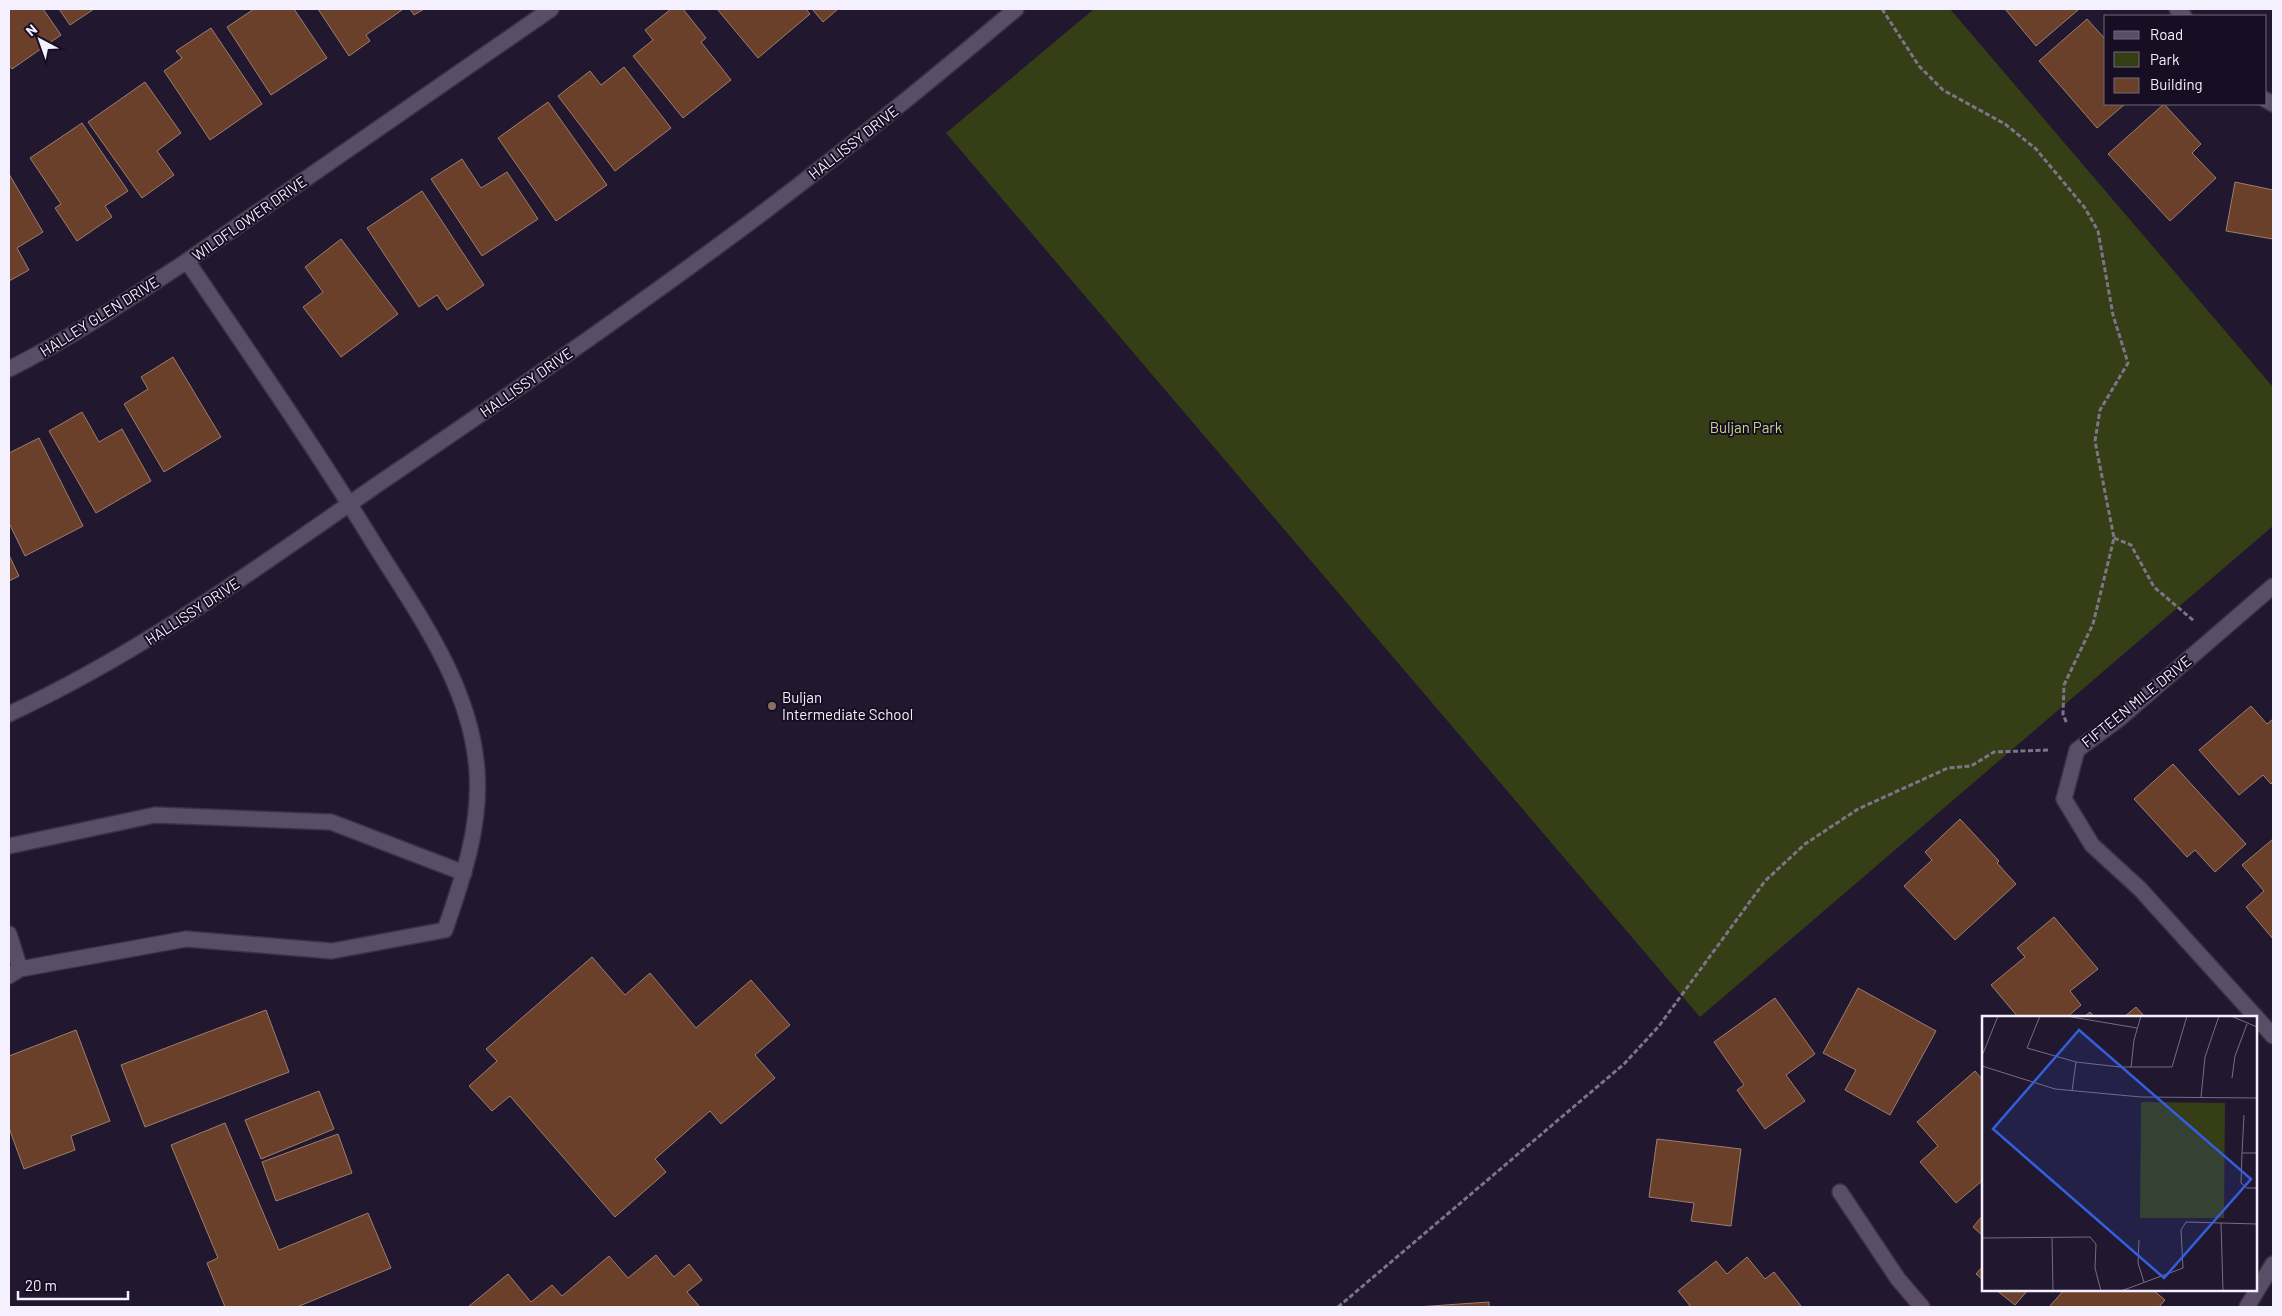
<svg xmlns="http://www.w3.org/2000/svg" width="2282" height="1316" font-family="Barlow,sans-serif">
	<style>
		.green { fill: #363e16 }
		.building { fill: #6b402a; stroke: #9d7d6e }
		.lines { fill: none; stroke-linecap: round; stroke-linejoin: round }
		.minor-casing { stroke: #3a3244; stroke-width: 18 }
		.path { stroke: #7c7587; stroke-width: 3; stroke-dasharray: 5 2.5; stroke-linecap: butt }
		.minor { stroke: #594d68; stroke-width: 15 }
		.education-dot { fill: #8d6e63; stroke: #180e24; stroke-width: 2 }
		.labels { text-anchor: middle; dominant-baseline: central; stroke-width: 4; stroke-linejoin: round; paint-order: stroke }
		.street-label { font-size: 15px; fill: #f5f0fd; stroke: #180e24 }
		.park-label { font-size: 15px; fill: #c5d68b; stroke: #180e24 }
		.poi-label { font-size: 15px; fill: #f5f0fd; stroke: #180e24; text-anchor: start }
		.inset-road { fill: none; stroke: #766e81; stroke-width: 1 }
		.view { fill: #335edc; fill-opacity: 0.15; stroke: #335edc; stroke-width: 2.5 }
		.inset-edge { fill: none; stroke: #f5f0fd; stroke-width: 2.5 }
	</style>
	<rect width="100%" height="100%" fill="#21172e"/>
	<path class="green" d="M1094 9H1950L2273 387V526L1700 1017 946 133Z"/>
	<g class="building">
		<path d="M9 9H43L61 35 12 69 9 65Z"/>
		<path d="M59 9H94L70 25Z"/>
		<path d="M254 9H294L327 58 271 95 227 27Z"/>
		<path d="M318 9H401L402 10 366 35 370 41 349 56Z"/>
		<path d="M410 9H424L414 15Z"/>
		<path d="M671 9H683L706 38 701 42 731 80 683 118 633 56 653 40 645 30Z"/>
		<path d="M717 9H806L810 14 758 58Z"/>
		<path d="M812 9H838L823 22Z"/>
		<path d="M2005 9H2077L2078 10 2036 46Z"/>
		<path d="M2087 19 2106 40V104H2125L2097 128 2039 61Z"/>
		<path d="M211 28 262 104 210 140 164 71 182 58 176 51Z"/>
		<path d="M624 67 671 128 615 171 558 96 590 71 601 85Z"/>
		<path d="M145 82 181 133 157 151 174 175 142 198 88 122Z"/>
		<path d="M548 102 607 185 556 221 498 138Z"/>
		<path d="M2164 104 2201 144 2192 153 2216 178 2170 221 2108 154Z"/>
		<path d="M82 123 128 191 105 206 112 217 77 241 55 208 61 204 30 158Z"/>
		<path d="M462 159 481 188 507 172 538 219 482 256 431 179Z"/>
		<path d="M9 174 43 232 17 248 29 270 9 281Z"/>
		<path d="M2235 182 2273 190V239L2226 231Z"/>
		<path d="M422 191 484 285 447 310 437 295 419 307 367 228Z"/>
		<path d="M341 239 398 314 341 357 303 307 323 292 305 267Z"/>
		<path d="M173 357 221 437 164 472 124 404 148 389 141 377Z"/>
		<path d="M82 412 99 442 122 429 151 481 96 513 49 431Z"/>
		<path d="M39 438 83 526 25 556 9 523V453Z"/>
		<path d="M9 555 19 576 9 581Z"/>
		<path d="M2251 706 2267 724 2273 719V782L2271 784 2263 775 2239 795 2199 750Z"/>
		<path d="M2173 764 2246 844 2215 872 2195 850 2187 857 2134 799Z"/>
		<path d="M1960 819 1999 861 1997 863 2016 884 1955 940 1904 886 1932 860 1925 852Z"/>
		<path d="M2273 839V939L2246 907 2264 891 2242 865Z"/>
		<path d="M2054 917 2098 969 2070 991 2081 1005 2067 1017H2018L1991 985 2025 957 2017 948Z"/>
		<path d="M592 957 625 995 650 973 696 1028 751 980 790 1025 755 1055 775 1078 721 1124 710 1111 655 1159 666 1172 615 1217 510 1096 492 1111 469 1086 497 1061 486 1049Z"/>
		<path d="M1858 988 1936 1031 1890 1115 1845 1090 1856 1070 1823 1053Z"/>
		<path d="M1775 998 1815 1054 1786 1075 1805 1101 1765 1129 1737 1090 1744 1085 1714 1042Z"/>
		<path d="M2136 1007 2145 1017H2124Z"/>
		<path d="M266 1010 289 1072 145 1127 121 1065Z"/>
		<path d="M2090 1012 2094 1017H2084Z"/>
		<path d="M76 1030 110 1121 71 1136 75 1150 24 1169 9 1128V1056Z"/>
		<path d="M1975 1071 1983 1080V1180L1956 1203 1920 1162 1938 1146 1917 1122Z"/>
		<path d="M319 1091 334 1129 261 1159 245 1120Z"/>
		<path d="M225 1123 279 1250 368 1213 391 1268 297 1307H225L207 1263 218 1258 171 1145Z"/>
		<path d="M338 1134 352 1173 276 1201 262 1162Z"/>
		<path d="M1657 1139 1741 1149 1731 1226 1691 1221 1694 1203 1649 1197Z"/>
		<path d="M1983 1215V1236L1973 1227Z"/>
		<path d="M656 1255 674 1277 689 1264 702 1280 687 1292 700 1307H468L508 1274 531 1302 552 1285 562 1296 609 1256 628 1278Z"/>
		<path d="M1747 1257 1765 1279 1774 1272 1801 1306 1799 1307H1691L1678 1291 1716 1261 1727 1274Z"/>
		<path d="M1983 1266V1280L1976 1274Z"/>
		<path d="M1996 1290H2028L2015 1305Z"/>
		<path d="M2064 1290H2153L2165 1300 2159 1307H2049Z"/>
		<path d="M1489 1302V1307H1416Z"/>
	</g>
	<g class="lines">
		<g class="minor-casing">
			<g id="minor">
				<path d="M2177 9 2184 16"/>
				<path d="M2266 100 2273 104"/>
				<path d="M9 369C71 338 129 299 187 261"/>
				<path d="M9 714C143 652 261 565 381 482 511 394 640 305 765 211 851 146 934 78 1016 9"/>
				<path d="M9 846 155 815 331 822 464 873"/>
				<path d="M9 934 20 969"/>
				<path d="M9 976 20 969 186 939 332 951 445 930C463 878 481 826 477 771 471 685 417 613 373 542 314 446 250 354 187 261L551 9"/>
				<path d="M2256 1017 2140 889 2092 845 2064 799 2077 750 2119 719 2273 586"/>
				<path d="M2256 1017 2273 1036"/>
				<path d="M1840 1192 1898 1279 1922 1307"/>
				<path d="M2247 1307 2273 1264"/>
			</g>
		</g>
		<g class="path">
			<path d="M1882 9 1919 66 1943 90 2005 124 2036 149 2085 208 2098 231 2113 315 2128 363 2100 410 2095 441 2114 538 2093 624 2064 685 2063 714 2067 724"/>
			<path d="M2114 538 2131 545 2154 587 2194 621"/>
			<path d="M1338 1307 1624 1064 1659 1026 1765 881 1805 844 1858 809 1948 768 1971 766 1994 752 2050 750"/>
		</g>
		<use href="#minor" class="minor"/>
	</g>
	<circle class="education-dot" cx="772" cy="706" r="5"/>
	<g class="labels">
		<g class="street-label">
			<text transform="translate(853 142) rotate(-38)">HALLISSY DRIVE</text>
			<text transform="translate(249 218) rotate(-35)">WILDFLOWER DRIVE</text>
			<text transform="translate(99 316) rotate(-32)">HALLEY GLEN DRIVE</text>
			<text transform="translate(526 382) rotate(-35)">HALLISSY DRIVE</text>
			<text transform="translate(192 611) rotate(-33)">HALLISSY DRIVE</text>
			<text transform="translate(2136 701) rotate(-39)">FIFTEEN MILE DRIVE</text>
		</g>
		<g class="park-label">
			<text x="1746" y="427">Buljan Park</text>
		</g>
		<g class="poi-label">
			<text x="782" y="697">Buljan<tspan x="782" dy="17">Intermediate School</tspan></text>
		</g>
	</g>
	<g transform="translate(1982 1016)">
		<rect width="275" height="275" fill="#21172e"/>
		<path d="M159 86 243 87 242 202H158Z" fill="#363e16"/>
		<path class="inset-road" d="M58 0 45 32 94 46M84 0 155 12M249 0 275 11M0 40 16 0M0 50 73 73 159 81 275 82M149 51 152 24 159 0M250 62 253 40 265 8M90 75 94 46 138 51H190L205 0M219 81 223 41 237 0M260 137 262 99M275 137H260L259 167 265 172H275M239 207 241 275M0 222 108 221 114 228 113 252 119 275M70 222 71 275M157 224 156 247 162 266M139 275 201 252 199 214 204 206 275 208"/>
		<path class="view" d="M97 14 269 163 182 262 11 113Z"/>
		<rect width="275" height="275" class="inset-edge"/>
	</g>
	<rect width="2282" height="1316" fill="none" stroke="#f5f0fd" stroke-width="20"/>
	<rect x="2104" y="15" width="162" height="90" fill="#180e24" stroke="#70687b"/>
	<rect x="2114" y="31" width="25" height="8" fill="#594d68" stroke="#70687b"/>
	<text x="2150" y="40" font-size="15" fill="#f5f0fd">Road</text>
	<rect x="2114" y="52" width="25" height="15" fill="#363e16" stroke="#70687b"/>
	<text x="2150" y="65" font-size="15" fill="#f5f0fd">Park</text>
	<rect x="2114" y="78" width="25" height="15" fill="#6b402a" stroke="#70687b"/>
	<text x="2150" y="90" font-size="15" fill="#f5f0fd">Building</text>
	<g transform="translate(40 40) rotate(319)" stroke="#180e24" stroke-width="4" paint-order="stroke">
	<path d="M0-4L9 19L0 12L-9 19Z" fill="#f5f0fd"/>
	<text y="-8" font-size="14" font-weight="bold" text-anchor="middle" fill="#f5f0fd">N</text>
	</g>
	<path d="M18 1291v8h110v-8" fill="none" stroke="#f5f0fd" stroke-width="2.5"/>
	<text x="25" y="1291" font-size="15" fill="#f5f0fd" stroke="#180e24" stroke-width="4" paint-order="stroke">20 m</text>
</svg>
